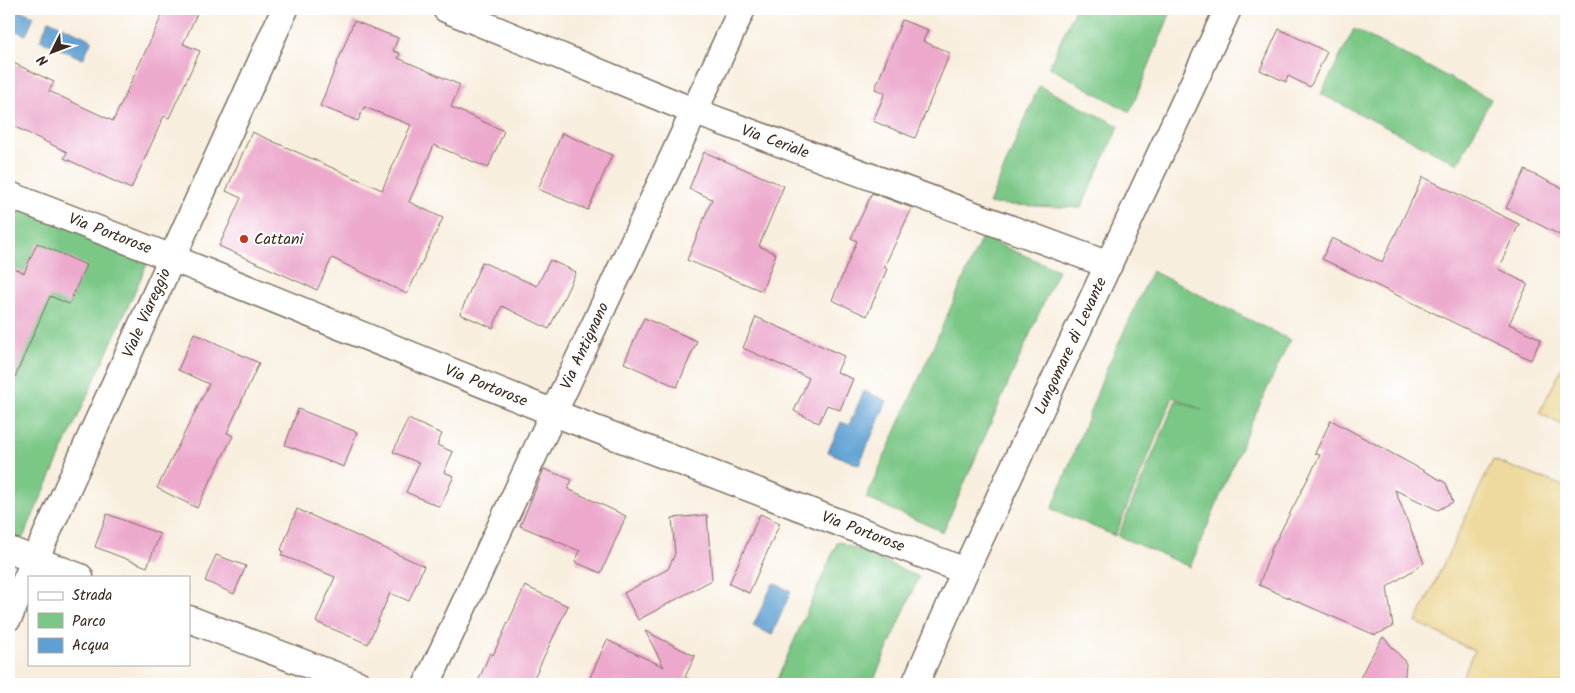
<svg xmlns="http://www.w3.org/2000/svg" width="1575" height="693" font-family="Kalam,sans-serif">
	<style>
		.green { fill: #7ac786; stroke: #5a7852 }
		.sand { fill: #eeda9e; stroke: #94825e }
		.water { fill: #5fa0d2; stroke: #4d6578 }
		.building { fill: #eca9cc }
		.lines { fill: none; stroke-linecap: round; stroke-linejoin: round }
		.street-casing { stroke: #7d6f61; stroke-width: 29 }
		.street { stroke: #fff; stroke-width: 26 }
		.poi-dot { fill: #c8321e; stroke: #fff; stroke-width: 2 }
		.labels { text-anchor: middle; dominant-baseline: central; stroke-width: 4; stroke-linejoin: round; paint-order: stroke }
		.street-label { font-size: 16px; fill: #3b2a1e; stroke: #fff }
		.poi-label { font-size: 16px; fill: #3b2a1e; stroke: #fff; text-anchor: start }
	</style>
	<rect width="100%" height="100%" fill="#fff"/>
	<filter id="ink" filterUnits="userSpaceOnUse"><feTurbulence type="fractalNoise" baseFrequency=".02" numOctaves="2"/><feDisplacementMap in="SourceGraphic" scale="10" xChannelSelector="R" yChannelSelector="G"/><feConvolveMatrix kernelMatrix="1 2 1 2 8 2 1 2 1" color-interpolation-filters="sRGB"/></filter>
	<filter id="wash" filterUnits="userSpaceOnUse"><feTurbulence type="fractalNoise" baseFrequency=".0096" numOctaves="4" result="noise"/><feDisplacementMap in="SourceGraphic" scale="20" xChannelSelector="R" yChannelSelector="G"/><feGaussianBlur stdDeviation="1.12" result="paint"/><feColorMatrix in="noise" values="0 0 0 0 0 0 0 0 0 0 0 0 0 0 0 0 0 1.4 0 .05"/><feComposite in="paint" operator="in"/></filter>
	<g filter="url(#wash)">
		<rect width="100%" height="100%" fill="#f8eede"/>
		<g class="green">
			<path d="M1075 9H1172L1130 112 1049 67Z"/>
			<path d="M1354 29 1491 99 1458 164 1321 94Z"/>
			<path d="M1039 86 1119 126 1081 208 989 204Z"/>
			<path d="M9 197 153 251 16 553 9 550Z"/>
			<path d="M982 237 1058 270 943 532 866 498Z"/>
			<path d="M1152 271 1290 340 1248 430 1190 567 1118 536 1176 400 1202 410 1173 397 1115 536 1052 509 1107 368Z"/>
			<path d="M838 541 919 577 872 684H775Z"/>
		</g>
		<g class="sand">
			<path d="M1566 360V427L1539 413Z"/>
			<path d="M1493 460 1566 487V684H1459L1474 651 1416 622Z"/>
		</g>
		<g class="water">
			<path d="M9 9H17L34 16 26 35 9 28Z"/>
			<path d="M49 20 92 40 83 59 40 40Z"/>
			<path d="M864 391 887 401 859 465 828 452 841 422 849 425Z"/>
			<path d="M773 583 791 591 772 635 753 626Z"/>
		</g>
		<g id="blocks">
			<g class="building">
				<path d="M165 9H199L183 44 200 51 169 118 164 116 131 189 64 158 67 152 9 124V61L54 82 49 91 113 121Z"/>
				<path d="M902 20 928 30 923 41 950 53 915 138 873 121 885 93 875 89Z"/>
				<path d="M354 21 398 38 393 51 400 53 398 58 460 85 451 107 504 131 488 168 434 145 409 202 443 218 407 294 332 258 317 290 219 246 241 198 226 191 252 132 382 190 411 125 364 107 358 121 320 106Z"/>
				<path d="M1279 29 1327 52 1310 87 1288 76 1286 82 1260 70Z"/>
				<path d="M562 133 612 155 588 210 538 189Z"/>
				<path d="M704 152 784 186 759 246 776 254 762 291 687 260 712 199 689 189Z"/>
				<path d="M1525 170 1566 190V238L1506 208Z"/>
				<path d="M1423 177 1519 224 1498 269 1528 284 1509 324 1541 339 1531 360 1322 259 1332 238 1382 262Z"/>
				<path d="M872 193 912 208 884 267 887 269 867 316 832 300 857 241 851 238Z"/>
				<path d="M37 243 86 265 69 304 50 296 9 391V266L24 273Z"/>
				<path d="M550 260 576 272 549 329 502 306 493 328 460 314 482 262 537 286Z"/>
				<path d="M756 317 844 356 837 372 853 379 840 410 827 405 819 423 794 411 809 378 743 348Z"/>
				<path d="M644 318 697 341 677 387 624 363Z"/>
				<path d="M194 333 259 363 227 433 233 436 197 508 157 488 209 384 178 370Z"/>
				<path d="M298 409 357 432 344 467 285 445Z"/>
				<path d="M408 419 442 434 437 445 453 452 444 472 454 476 440 507 406 492 419 463 393 452Z"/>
				<path d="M1331 420 1446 483 1453 502 1438 510 1395 490 1424 563 1387 587 1393 627 1375 635 1259 585 1272 548 1320 455 1315 453Z"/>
				<path d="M544 469 572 480 568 489 626 516 601 573 575 562 580 551 520 526Z"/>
				<path d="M297 509 424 566 409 601 390 593 368 644 316 622 335 577 281 555 283 551 281 550Z"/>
				<path d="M107 514 160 534 147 567 95 547Z"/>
				<path d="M760 514 780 523 749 593 729 584Z"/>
				<path d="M707 515 712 580 638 620 624 593 668 569 675 554 672 518Z"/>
				<path d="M216 555 246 566 234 594 205 581Z"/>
				<path d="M525 586 568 606 531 684H477L490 653 493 655Z"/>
				<path d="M645 631 695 656 685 677 701 684H587L607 640 664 667Z"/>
				<path d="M1383 637 1403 659 1406 664 1404 684H1357L1368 662Z"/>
			</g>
		</g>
	</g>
	<g filter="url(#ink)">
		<use href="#blocks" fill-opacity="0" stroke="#7d6f61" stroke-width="1"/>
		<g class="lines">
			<g class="street-casing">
				<g id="street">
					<path d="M446 9 693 111 1109 265"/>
					<path d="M9 195 172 258 554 413 965 571"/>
					<path d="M9 550 80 577"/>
					<path d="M9 617 285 9"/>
					<path d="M189 619 358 684"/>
					<path d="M427 684 742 9"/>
					<path d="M915 684 965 571 1228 9"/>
				</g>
			</g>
			<use href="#street" class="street"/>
		</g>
	</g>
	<circle class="poi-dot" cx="244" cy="239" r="5"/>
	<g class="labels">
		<g class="street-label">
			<text transform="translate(775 142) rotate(20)">Via Ceriale</text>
			<text transform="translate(110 234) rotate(21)">Via Portorose</text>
			<text transform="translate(147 313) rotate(-66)">Viale Viareggio</text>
			<text transform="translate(585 346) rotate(-65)">Via Antignano</text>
			<text transform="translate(1071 346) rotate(-65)">Lungomare di Levante</text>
			<text transform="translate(486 386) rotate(22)">Via Portorose</text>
			<text transform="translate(863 532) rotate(21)">Via Portorose</text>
		</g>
		<g class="poi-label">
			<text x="254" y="239">Cattani</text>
		</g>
	</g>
	<rect width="1575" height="693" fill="none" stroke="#fff" stroke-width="30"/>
	<rect x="28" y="576" width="162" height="90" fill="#ffffff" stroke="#b1aaa5"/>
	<rect x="38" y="592" width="25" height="8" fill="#ffffff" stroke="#b1aaa5"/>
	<text x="72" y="600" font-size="15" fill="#3b2a1e">Strada</text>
	<rect x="38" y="613" width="25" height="15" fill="#7ac786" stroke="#b1aaa5"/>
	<text x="72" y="626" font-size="15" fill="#3b2a1e">Parco</text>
	<rect x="38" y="638" width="25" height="15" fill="#5fa0d2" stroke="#b1aaa5"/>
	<text x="72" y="650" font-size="15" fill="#3b2a1e">Acqua</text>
	<g transform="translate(52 52) rotate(228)" stroke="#ffffff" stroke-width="4" paint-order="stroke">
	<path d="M0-4L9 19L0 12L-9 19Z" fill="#3b2a1e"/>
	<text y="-8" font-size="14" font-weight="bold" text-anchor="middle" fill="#3b2a1e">N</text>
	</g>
</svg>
